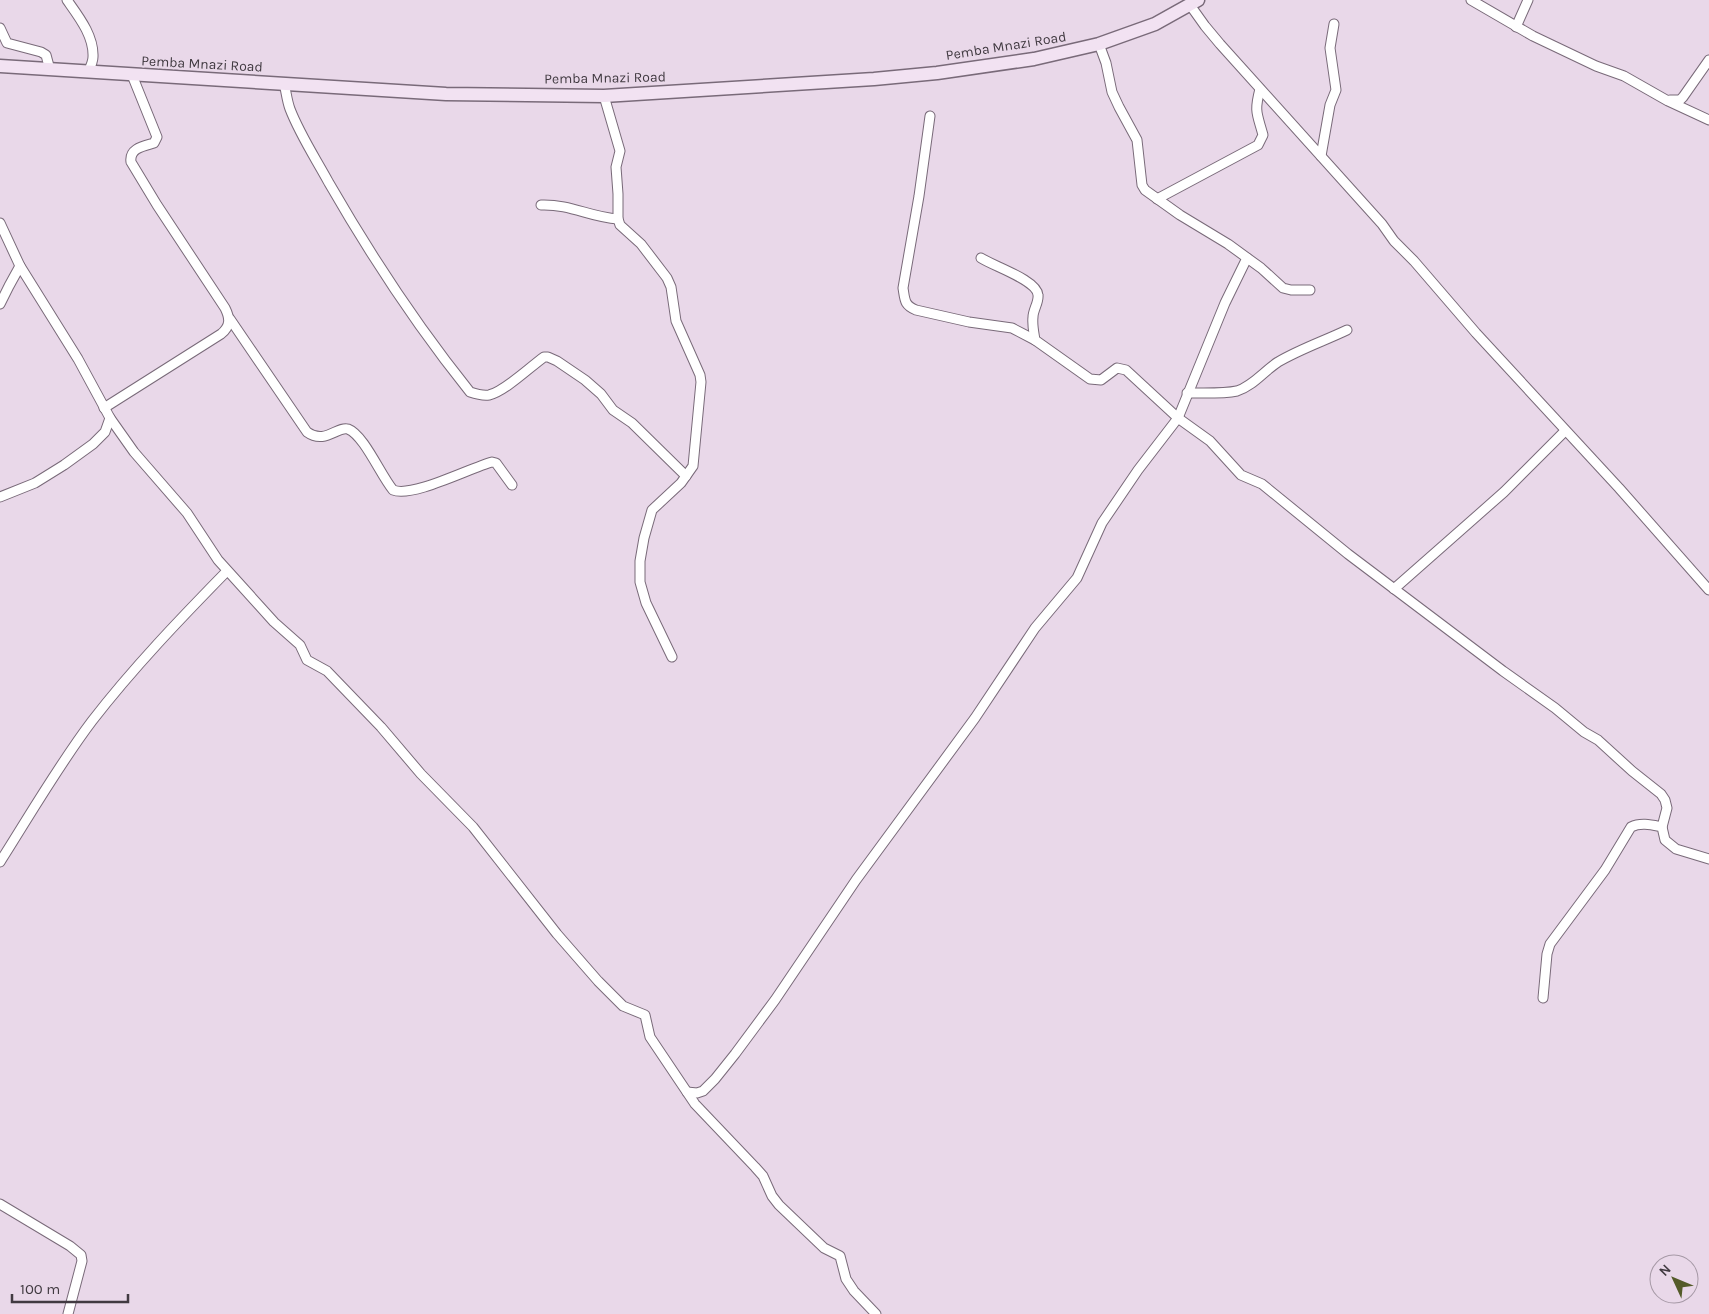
<svg xmlns="http://www.w3.org/2000/svg" width="1709" height="1314" font-family="Karla,sans-serif">
	<style>
		.lines { fill: none; stroke-linecap: round; stroke-linejoin: round }
		.minor-casing { stroke: #796a79; stroke-width: 11 }
		.secondary-casing { stroke: #796a79; stroke-width: 15 }
		.minor { stroke: #fff; stroke-width: 9 }
		.secondary { stroke: #f2e2f2; stroke-width: 12 }
		.labels { text-anchor: middle; dominant-baseline: central; stroke-width: 4; stroke-linejoin: round; paint-order: stroke }
		.street-label { font-size: 14px; fill: #413a41; stroke: #e9d8e9 }
	</style>
	<rect width="100%" height="100%" fill="#e9d8e9"/>
	<g class="lines">
		<g class="minor-casing">
			<g id="minor">
				<path d="M67 0C79 17 94 36 93 57 93 62 90 68 88 72"/>
				<path d="M1471 0 1533 36 1596 66 1624 76 1668 101 1709 120"/>
				<path d="M1190 5 1205 26 1220 44 1382 224 1394 241 1414 261 1476 333 1619 488 1709 590"/>
				<path d="M1516 27 1528 0"/>
				<path d="M0 28 7 43 41 52 46 55 50 70"/>
				<path d="M1099 44 1106 63 1112 92 1119 107 1137 140 1142 185 1145 190 1180 215 1228 244 1261 268 1283 288 1291 290H1310"/>
				<path d="M284 83C286 91 287 101 290 109 300 135 316 159 329 183 371 256 417 326 470 392 476 394 482 396 489 395 504 392 530 367 544 357H548L557 361 585 380 601 394 613 410 632 423 686 476"/>
				<path d="M604 96 620 151 616 167 618 194V219L620 225 641 244 667 278 671 287 676 321 700 375 701 382 693 466 681 483 652 510 644 538 640 561V582L646 603 672 657"/>
				<path d="M1670 100H1680L1683 97 1709 60"/>
				<path d="M930 116 919 196 903 288C905 300 904 305 916 310L969 322 1012 328 1035 340"/>
				<path d="M1321 156 1330 105 1336 90 1330 48 1334 24"/>
				<path d="M1157 199 1258 145 1263 135C1257 113 1254 112 1260 89"/>
				<path d="M541 205C571 204 589 217 618 219"/>
				<path d="M0 223 20 266 78 359 110 418 134 452 187 513 218 560 274 622 300 645 307 660 327 671 381 727 421 774 473 827 557 934 598 981 623 1006 645 1015 650 1037 695 1104 755 1167 763 1176 772 1196 779 1205 824 1248 840 1256 846 1279 854 1291 876 1314"/>
				<path d="M981 258C993 266 1037 280 1038 295 1039 302 1033 310 1033 317 1032 325 1034 333 1035 340L1090 379 1101 380 1117 368 1126 370 1178 418 1210 441 1241 475 1262 484 1348 554 1503 671 1555 708 1584 732 1598 740 1632 771 1661 794 1665 800 1667 808 1662 827"/>
				<path d="M0 304 9 286 20 266"/>
				<path d="M230 319 307 432C325 445 337 426 348 429 364 435 381 476 393 490 412 498 470 468 492 462L496 463 512 485"/>
				<path d="M1187 393C1202 393 1223 394 1237 391 1253 386 1264 371 1278 362 1300 349 1324 341 1347 330"/>
				<path d="M104 408 221 334C231 326 230 318 225 308L157 205 131 162C129 148 144 146 154 143L157 137 132 75"/>
				<path d="M0 497 35 483 64 465 93 444 105 432 110 418"/>
				<path d="M1394 589 1504 492 1565 431"/>
				<path d="M0 862C30 815 58 766 92 721 133 668 180 619 227 571"/>
				<path d="M1543 998 1547 954 1550 944 1605 870 1631 827C1641 822 1652 825 1662 827L1665 840 1676 849 1709 859"/>
				<path d="M687 1092 697 1093 703 1091 715 1079 735 1054 775 1000 856 880 975 718 1035 628 1077 578 1102 523 1138 470 1178 418 1225 303 1247 258"/>
				<path d="M0 1204 70 1246 81 1255 82 1261 68 1314"/>
			</g>
		</g>
		<g class="secondary-casing">
			<path id="secondary" d="M0 66 446 94 604 96 874 79 937 73 1034 59 1099 44 1155 24 1198 0"/>
		</g>
		<use href="#minor" class="minor"/>
		<use href="#secondary" class="secondary"/>
	</g>
	<g class="labels">
		<g class="street-label">
			<text transform="translate(1006 46) rotate(-9)">Pemba Mnazi Road</text>
			<text transform="translate(202 64) rotate(3)">Pemba Mnazi Road</text>
			<text transform="translate(605 78) rotate(-1)">Pemba Mnazi Road</text>
		</g>
	</g>
	<g transform="translate(1674 1279) rotate(314)"><circle r="24" fill="#e9d8e9" stroke="#a699a6"/>
	<path d="M0-4L9 19L0 12L-9 19Z" fill="#545a29"/>
	<text y="-8" font-size="14" font-weight="bold" text-anchor="middle" fill="#413a41">N</text>
	</g>
	<path d="M12 1294v8h116v-8" fill="none" stroke="#413a41" stroke-width="2.5"/>
	<text x="20" y="1294" font-size="15" fill="#413a41" stroke="#e9d8e9" stroke-width="4" paint-order="stroke">100 m</text>
</svg>
